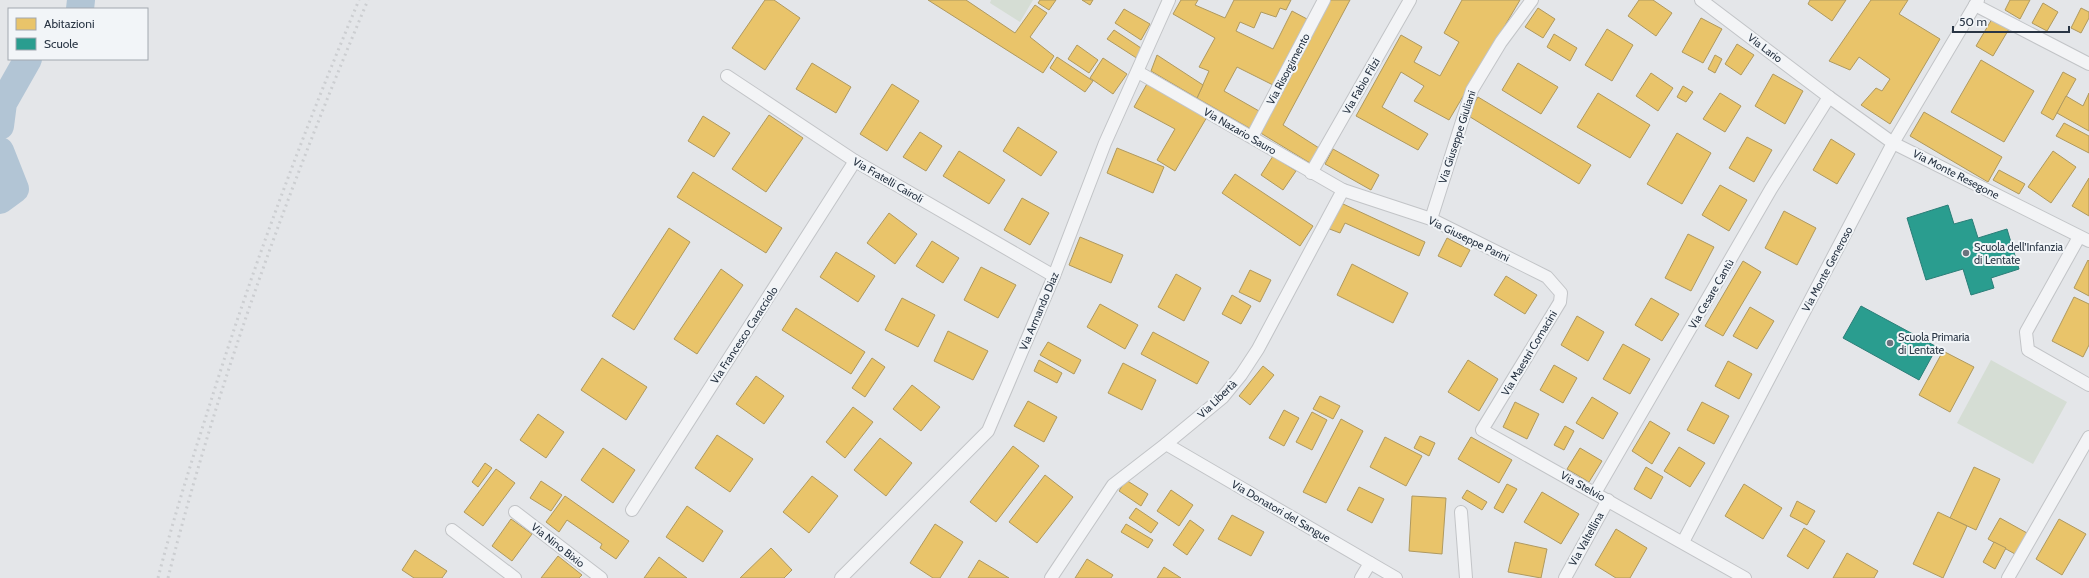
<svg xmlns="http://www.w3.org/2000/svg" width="2089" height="578" font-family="Cabin,sans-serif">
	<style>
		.green { fill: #d5ddd4 }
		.homes { fill: #e9c46a; stroke: #af995f }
		.schools { fill: #2a9d8f; stroke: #2a7e78 }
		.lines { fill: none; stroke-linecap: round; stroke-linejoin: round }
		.river { stroke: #b2c5d5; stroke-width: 28 }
		.street-casing { stroke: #c2c4c7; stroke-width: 14 }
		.street { stroke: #f3f4f6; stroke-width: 12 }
		.rail { stroke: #ccced1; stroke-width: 3; stroke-dasharray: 2 4; stroke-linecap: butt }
		.poi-dot { fill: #6a737e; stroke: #f2f5f8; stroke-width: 1.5 }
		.labels { text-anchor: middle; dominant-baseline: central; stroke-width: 4; stroke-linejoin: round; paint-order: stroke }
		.street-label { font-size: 11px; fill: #293544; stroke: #f2f5f8 }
		.poi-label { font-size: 11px; fill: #293544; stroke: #f2f5f8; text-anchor: start }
	</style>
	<rect width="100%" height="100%" fill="#e4e6e9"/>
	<g class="green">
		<path d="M991 0H1033L1020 22 990 3Z"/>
		<path d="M1991 360 2067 402 2033 464 1957 423Z"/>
	</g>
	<g class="homes">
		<path d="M765 0H774L800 18 765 70 732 48Z"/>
		<path d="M928 0H966L1015 33 1035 5 1047 13 1030 37 1054 56 1043 73Z"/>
		<path d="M1040 0H1056L1049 10 1038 3Z"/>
		<path d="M1082 0H1093L1090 5Z"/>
		<path d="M1181 0H1198L1195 5 1225 18 1234 0H1291L1286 10 1280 8 1276 17 1261 12 1254 28 1240 22 1236 31 1273 49 1292 11 1307 19 1273 85 1237 67 1224 91 1259 111 1251 129 1197 98 1209 71 1199 67 1215 38 1173 14Z"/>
		<path d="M1329 0H1350L1283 125 1319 148 1310 163 1259 132Z"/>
		<path d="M1462 0H1520L1449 120 1414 101 1424 86 1401 72 1382 107 1428 134 1418 150 1356 116 1401 35 1422 47 1414 62 1440 76 1459 42 1444 33Z"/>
		<path d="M1639 0H1653L1672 13 1656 36 1628 16Z"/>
		<path d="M1810 0H1846L1832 21 1808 4Z"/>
		<path d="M1871 0H1908L1899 14 1940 39 1890 124 1861 105 1876 88 1882 91 1890 79 1859 57 1850 70 1829 61Z"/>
		<path d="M2010 0H2030L2020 19 2005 10Z"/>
		<path d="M2043 3 2058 12 2047 31 2032 23Z"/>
		<path d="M1538 8 1555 19 1543 38 1525 27Z"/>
		<path d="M2081 8 2089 12V18L2081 33 2071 28Z"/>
		<path d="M1124 9 1150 24 1141 40 1115 23Z"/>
		<path d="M1701 18 1722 29 1703 63 1682 52Z"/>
		<path d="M1992 19 2009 29 1993 56 1976 46Z"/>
		<path d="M1607 29 1633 45 1612 81 1585 65Z"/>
		<path d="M1114 30 1144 50 1138 59 1107 39Z"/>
		<path d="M1554 34 1577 48 1570 61 1547 47Z"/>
		<path d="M1737 44 1754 55 1741 75 1725 64Z"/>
		<path d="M1077 45 1098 60 1089 73 1068 59Z"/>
		<path d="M1157 55 1203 85 1197 98 1151 71Z"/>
		<path d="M1715 55 1722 59 1715 73 1708 69Z"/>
		<path d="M1057 57 1093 81 1085 92 1050 68Z"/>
		<path d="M1103 58 1127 74 1113 94 1090 78Z"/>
		<path d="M1981 60 2034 91 2004 142 1951 112Z"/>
		<path d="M812 63 851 87 836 113 796 89Z"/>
		<path d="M1518 63 1558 87 1541 114 1502 90Z"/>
		<path d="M2063 72 2076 79 2053 120 2041 113Z"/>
		<path d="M1651 73 1673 88 1658 111 1636 96Z"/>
		<path d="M1773 74 1803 91 1785 124 1755 106Z"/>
		<path d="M1148 82 1207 117 1175 171 1157 160 1175 129 1134 107Z"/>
		<path d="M892 84 919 101 887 151 860 134Z"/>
		<path d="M1683 86 1693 92 1686 102 1677 97Z"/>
		<path d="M1598 93 1650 125 1630 158 1577 127Z"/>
		<path d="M1720 93 1741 106 1725 132 1703 119Z"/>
		<path d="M2089 93V131L2057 113 2066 96 2083 106Z"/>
		<path d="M1478 97 1591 165 1579 184 1467 115Z"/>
		<path d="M1924 112 2002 157 1988 182 1910 136Z"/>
		<path d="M769 115 803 138 766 192 732 169Z"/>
		<path d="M703 116 730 133 714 157 688 141Z"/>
		<path d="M2064 123 2089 136V153L2056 136Z"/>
		<path d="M1018 127 1057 152 1041 176 1003 151Z"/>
		<path d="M920 132 942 146 926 171 903 157Z"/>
		<path d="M1677 133 1711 153 1682 204 1647 184Z"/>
		<path d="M1747 137 1772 150 1754 182 1729 168Z"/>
		<path d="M1831 139 1855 154 1837 184 1813 170Z"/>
		<path d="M1117 148 1164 167 1153 193 1107 173Z"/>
		<path d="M1333 149 1379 175 1371 190 1325 164Z"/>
		<path d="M959 151 1005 180 989 204 943 176Z"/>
		<path d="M2053 151 2076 167 2051 203 2028 187Z"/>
		<path d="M1273 156 1296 171 1283 190 1261 175Z"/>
		<path d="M1999 170 2025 184 2019 194 1993 180Z"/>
		<path d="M693 172 782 228 766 253 677 197Z"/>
		<path d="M1235 174 1313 226 1300 246 1222 193Z"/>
		<path d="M2089 178V216L2072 206Z"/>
		<path d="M1720 185 1747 200 1729 231 1702 215Z"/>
		<path d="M1022 198 1049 213 1030 245 1004 230Z"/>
		<path d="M1341 203 1425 242 1419 256 1345 223 1340 233 1327 228Z"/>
		<path d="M1784 211 1816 228 1797 265 1765 248Z"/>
		<path d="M889 213 917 234 895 264 867 243Z"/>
		<path d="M669 228 690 242 634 330 612 316Z"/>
		<path d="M1688 234 1714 247 1691 291 1665 278Z"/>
		<path d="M1080 237 1123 255 1111 283 1069 265Z"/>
		<path d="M1447 238 1470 250 1461 267 1438 256Z"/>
		<path d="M932 241 959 258 943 283 916 266Z"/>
		<path d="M836 252 875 276 858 302 820 277Z"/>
		<path d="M2088 260 2089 261V296L2074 288Z"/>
		<path d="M1743 261 1761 272 1723 336 1705 326Z"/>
		<path d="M1352 264 1408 293 1393 323 1337 295Z"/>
		<path d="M981 267 1016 285 998 318 964 300Z"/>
		<path d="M721 269 743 285 697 354 674 339Z"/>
		<path d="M1250 270 1271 280 1260 302 1239 292Z"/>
		<path d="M1176 274 1201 288 1184 321 1158 307Z"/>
		<path d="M1506 276 1537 295 1525 314 1494 295Z"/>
		<path d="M1232 295 1251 306 1241 324 1222 314Z"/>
		<path d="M2074 297 2089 304V345L2083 357 2052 341Z"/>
		<path d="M902 298 935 315 918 347 885 330Z"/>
		<path d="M1651 298 1679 314 1662 341 1635 325Z"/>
		<path d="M1100 304 1138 325 1125 349 1087 327Z"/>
		<path d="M1750 307 1774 321 1757 349 1733 336Z"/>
		<path d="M796 308 865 352 851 374 782 330Z"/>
		<path d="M1577 316 1604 332 1588 361 1561 345Z"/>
		<path d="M948 331 988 351 973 380 934 361Z"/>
		<path d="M1153 332 1209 362 1197 384 1141 354Z"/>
		<path d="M1048 342 1081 360 1074 374 1040 355Z"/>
		<path d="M1623 344 1650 359 1630 394 1603 379Z"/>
		<path d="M1943 351 1974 367 1950 412 1919 395Z"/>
		<path d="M602 358 647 387 626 420 581 390Z"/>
		<path d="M872 358 885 367 865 397 852 388Z"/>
		<path d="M1039 360 1062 373 1057 383 1034 371Z"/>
		<path d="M1468 360 1498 379 1479 411 1448 392Z"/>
		<path d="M1728 361 1752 374 1739 399 1715 386Z"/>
		<path d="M1123 363 1156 380 1142 410 1108 393Z"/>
		<path d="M1554 365 1577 378 1563 403 1540 390Z"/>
		<path d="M1263 366 1274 375 1250 405 1239 396Z"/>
		<path d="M756 376 784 396 764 424 736 404Z"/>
		<path d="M912 385 940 407 921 431 893 409Z"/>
		<path d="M1320 396 1340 406 1333 419 1313 409Z"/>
		<path d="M1592 397 1618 413 1603 439 1576 423Z"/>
		<path d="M1028 401 1057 417 1044 442 1014 426Z"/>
		<path d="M1515 402 1539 414 1527 439 1503 427Z"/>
		<path d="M1702 402 1729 416 1714 444 1687 430Z"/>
		<path d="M853 407 873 422 845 458 826 442Z"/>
		<path d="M1284 410 1299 418 1284 446 1269 438Z"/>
		<path d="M1312 412 1327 420 1312 450 1296 442Z"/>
		<path d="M538 414 564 432 546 458 520 440Z"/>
		<path d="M1341 419 1363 431 1326 503 1303 492Z"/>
		<path d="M1650 421 1670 433 1652 464 1632 451Z"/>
		<path d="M1565 426 1574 431 1564 450 1554 445Z"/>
		<path d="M717 435 753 459 730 492 695 468Z"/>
		<path d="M1420 436 1435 443 1429 456 1414 448Z"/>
		<path d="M1385 437 1422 456 1406 486 1370 467Z"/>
		<path d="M1471 437 1512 460 1499 483 1458 459Z"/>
		<path d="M880 438 912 463 886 496 854 470Z"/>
		<path d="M1013 446 1039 466 996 522 970 502Z"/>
		<path d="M1679 447 1705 463 1690 487 1664 471Z"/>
		<path d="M603 448 635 470 613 503 581 480Z"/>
		<path d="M1580 448 1602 461 1589 482 1567 469Z"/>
		<path d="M485 463 492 468 478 487 472 482Z"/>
		<path d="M1646 467 1663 477 1651 499 1634 489Z"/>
		<path d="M1974 467 2000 479 1976 530 1950 518Z"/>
		<path d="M496 469 515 483 483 526 464 512Z"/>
		<path d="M1045 475 1073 497 1037 543 1009 522Z"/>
		<path d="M812 476 838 496 809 533 783 512Z"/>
		<path d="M1126 480 1148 494 1141 506 1119 491Z"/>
		<path d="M541 481 562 495 551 511 530 498Z"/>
		<path d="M1507 484 1517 489 1503 513 1494 508Z"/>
		<path d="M1744 484 1782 508 1763 539 1725 516Z"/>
		<path d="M1359 487 1384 499 1372 523 1347 510Z"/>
		<path d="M1171 490 1193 505 1179 526 1157 511Z"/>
		<path d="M1467 490 1487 502 1482 510 1462 498Z"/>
		<path d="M1542 492 1579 514 1561 544 1524 522Z"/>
		<path d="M565 496 629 541 616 559 600 548 602 544 567 520 559 532 546 522Z"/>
		<path d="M1412 496 1446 498 1442 554 1409 551Z"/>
		<path d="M1797 501 1815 511 1807 525 1790 516Z"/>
		<path d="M687 506 723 531 703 562 666 537Z"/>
		<path d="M1136 508 1158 523 1151 533 1129 518Z"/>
		<path d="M1938 512 1967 526 1943 578 1913 564Z"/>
		<path d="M1232 515 1264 532 1251 556 1218 539Z"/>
		<path d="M2000 518 2027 533 2015 554 1988 539Z"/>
		<path d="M511 519 532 534 512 561 492 546Z"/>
		<path d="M2059 519 2086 534 2062 575 2036 559Z"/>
		<path d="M1190 520 1204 530 1187 555 1173 545Z"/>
		<path d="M935 524 963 542 940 578H933L910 563Z"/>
		<path d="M1126 524 1153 540 1148 548 1121 532Z"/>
		<path d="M1804 528 1825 541 1808 569 1787 556Z"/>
		<path d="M1616 529 1647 548 1630 578H1616L1595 565Z"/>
		<path d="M1515 542 1547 549 1541 578 1508 572Z"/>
		<path d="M1994 542 2006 548 1995 569 1983 562Z"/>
		<path d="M771 548 792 570 784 578H740Z"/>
		<path d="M415 550 447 571 442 578H414L402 570Z"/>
		<path d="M1847 553 1878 571 1874 578H1833Z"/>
		<path d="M558 556 582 575 579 578H541Z"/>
		<path d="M659 557 687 578H644Z"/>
		<path d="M1087 559 1113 575 1111 578H1075Z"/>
		<path d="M979 560 1009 578H968Z"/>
		<path d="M1164 567 1181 578H1157Z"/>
	</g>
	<g class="schools">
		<path d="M1948 205 1954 224 1972 219 1978 238 2007 229 2019 269 1991 278 1994 288 1971 295 1963 269 1926 280 1907 218Z"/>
		<path d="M1861 306 1937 347 1919 380 1843 338Z"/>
	</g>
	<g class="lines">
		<g class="river">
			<path d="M80 9 81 0"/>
			<path d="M0 126 3 103 28 59"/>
			<path d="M0 151 15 189 0 200"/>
		</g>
		<g class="street-casing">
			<g id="street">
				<path d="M1701 0 1829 97 1893 143 2089 241"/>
				<path d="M1975 5 2089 64"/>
				<path d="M1138 72 1343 190 1431 219 1547 277 1561 293 1560 302 1482 430 1745 578"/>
				<path d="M727 76 855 161 1054 276"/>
				<path d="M1252 137 1324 0"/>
				<path d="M1311 173 1410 0"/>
				<path d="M1431 219 1472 90 1501 42 1532 0"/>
				<path d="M2079 237 2026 332 2028 350 2089 385"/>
				<path d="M1166 444 1396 578"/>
				<path d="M1595 493 1771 189 1829 97"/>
				<path d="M632 510 855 161"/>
				<path d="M515 512 601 578"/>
				<path d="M1461 512 1466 578"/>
				<path d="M452 530 515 578"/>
				<path d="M1683 542 1893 143 1978 0"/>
				<path d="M841 578 988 431 1054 276 1105 143 1169 0"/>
				<path d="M1051 578 1113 485 1166 444 1223 397 1241 375 1258 349 1343 190"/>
				<path d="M1361 578 1370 563"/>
				<path d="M1565 578 1608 500"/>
				<path d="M2008 578 2089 437"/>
			</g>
		</g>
		<use href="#street" class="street"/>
		<g class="rail">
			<path d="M158 578C173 520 191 463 209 407 252 269 303 133 359 0"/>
			<path d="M168 578C218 381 289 187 368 0"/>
		</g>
	</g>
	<g class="poi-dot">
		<circle cx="1966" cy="253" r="4"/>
		<circle cx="1890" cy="343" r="4"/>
	</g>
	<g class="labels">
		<g class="street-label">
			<text transform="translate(1765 48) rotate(37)">Via Lario</text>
			<text transform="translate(1288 69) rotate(-62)">Via Risorgimento</text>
			<text transform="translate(1361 86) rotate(-60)">Via Fabio Filzi</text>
			<text transform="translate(1240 131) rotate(30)">Via Nazario Sauro</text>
			<text transform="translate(1457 137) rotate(-72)">Via Giuseppe Giuliani</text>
			<text transform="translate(1956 174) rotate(27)">Via Monte Resegone</text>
			<text transform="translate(888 180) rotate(30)">Via Fratelli Cairoli</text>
			<text transform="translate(1469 239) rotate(26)">Via Giuseppe Parini</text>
			<text transform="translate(1827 269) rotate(-62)">Via Monte Generoso</text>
			<text transform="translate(1711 294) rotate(-60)">Via Cesare Cantù</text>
			<text transform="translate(1039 311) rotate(-67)">Via Armando Diaz</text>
			<text transform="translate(744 335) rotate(-57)">Via Francesco Caracciolo</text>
			<text transform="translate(1529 353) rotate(-59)">Via Maestri Comacini</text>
			<text transform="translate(1217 399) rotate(-44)">Via Libertà</text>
			<text transform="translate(1583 486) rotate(29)">Via Stelvio</text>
			<text transform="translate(1281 511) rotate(30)">Via Donatori del Sangue</text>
			<text transform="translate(1586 539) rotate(-61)">Via Valtellina</text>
			<text transform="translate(558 545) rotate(38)">Via Nino Bixio</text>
		</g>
		<g class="poi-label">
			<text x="1974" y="247">Scuola dell’Infanzia<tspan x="1974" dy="13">di Lentate</tspan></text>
			<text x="1898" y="337">Scuola Primaria<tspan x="1898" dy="13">di Lentate</tspan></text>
		</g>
	</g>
	<rect x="8" y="8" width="140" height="52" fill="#f2f5f8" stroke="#a2a8b0"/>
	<rect x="16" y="18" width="20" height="12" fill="#e9c46a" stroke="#a2a8b0"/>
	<text x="44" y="28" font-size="12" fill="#293544">Abitazioni</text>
	<rect x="16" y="38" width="20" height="12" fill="#2a9d8f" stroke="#a2a8b0"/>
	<text x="44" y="48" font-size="12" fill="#293544">Scuole</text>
	<path d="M1953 26v6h116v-6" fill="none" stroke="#293544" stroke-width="2"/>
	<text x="1959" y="26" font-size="12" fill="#293544" stroke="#f2f5f8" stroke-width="3" paint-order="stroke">50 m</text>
</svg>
